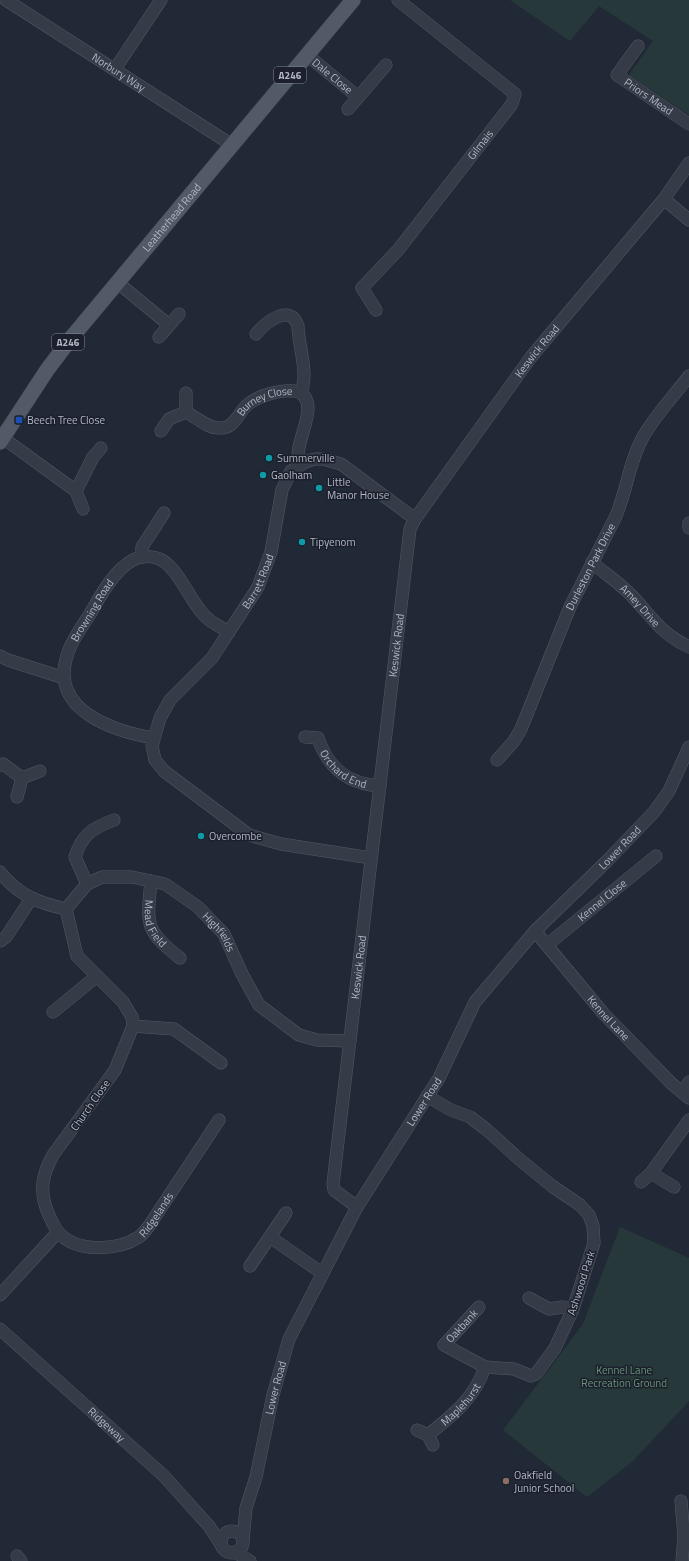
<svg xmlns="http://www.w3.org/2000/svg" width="689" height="1561" font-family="'Titillium Web',sans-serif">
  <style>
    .green { fill: #27383a }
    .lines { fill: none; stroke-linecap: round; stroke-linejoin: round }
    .minor-casing { stroke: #535965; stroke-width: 13 }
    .major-casing { stroke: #3f4451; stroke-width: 16 }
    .minor { stroke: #353b47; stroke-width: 12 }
    .major { stroke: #535a67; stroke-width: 15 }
    .transit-dot { fill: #1a4fb4; stroke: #1b202c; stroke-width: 1.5 }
    .culture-dot { fill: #0f9aa8; stroke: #1b202c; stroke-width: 1.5 }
    .education-dot { fill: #8d6e63; stroke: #1b202c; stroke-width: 1.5 }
    .labels { text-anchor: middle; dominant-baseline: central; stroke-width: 3; stroke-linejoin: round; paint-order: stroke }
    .shield { fill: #1b202c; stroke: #838996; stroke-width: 1 }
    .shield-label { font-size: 10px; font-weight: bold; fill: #b0b6c4 }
    .street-label { font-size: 11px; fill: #b0b6c4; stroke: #1b202c }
    .poi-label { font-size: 11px; fill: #b0b6c4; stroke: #1b202c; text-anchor: start }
    .park-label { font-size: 11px; fill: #699276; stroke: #1b202c }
  </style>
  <rect width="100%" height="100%" fill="#222936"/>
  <g class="green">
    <polygon points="510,0 689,0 689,115 629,75 653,41 599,6 570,41"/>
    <polygon points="620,1227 689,1258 689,1401 633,1461 587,1497 503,1430 583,1324"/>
  </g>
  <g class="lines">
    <defs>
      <g id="minor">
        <path id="s1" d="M6,0L232,145"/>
        <path id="s2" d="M638,46L617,75L689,124"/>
        <path id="s3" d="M307,55L358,97"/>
        <polyline points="115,69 161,0"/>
        <polyline points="348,109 386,65"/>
        <polyline points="664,199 689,220"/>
        <polyline points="117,282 169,325"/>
        <path id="s4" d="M376,310L362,288L398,250L512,104L515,94L398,0"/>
        <path d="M256,334C265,323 290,302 298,326C298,345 310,376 300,393"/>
        <polyline points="159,337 179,314"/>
        <polyline points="186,412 186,393"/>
        <path id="s5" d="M161,431L169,419L186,412C196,417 207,428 219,428C234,429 237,415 246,406C258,395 283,388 299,392C323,405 290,446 300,465"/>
        <polyline points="3,438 76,491 93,457 101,448"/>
        <polyline points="76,491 83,509"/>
        <polyline points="689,523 689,528"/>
        <polyline points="142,557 142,547 164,513"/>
        <path id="s6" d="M592,562C605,574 620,583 632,596C653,618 660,633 689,647"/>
        <polyline points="0,656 8,660 64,678"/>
        <path id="s7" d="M305,737L318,738C328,768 348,784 380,786"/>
        <path id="s8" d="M153,738C114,731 52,711 66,659C70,643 81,628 90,614C100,596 115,569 133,560C140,556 149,556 157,558C177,564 189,600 204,615C211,623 221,627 229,632"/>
        <path id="s9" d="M497,760L514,741L521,729L570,607L616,516C627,490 629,462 643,437C655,415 674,396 689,376"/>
        <polyline points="0,765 3,764 22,778"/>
        <polyline points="22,778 40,771"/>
        <polyline points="17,797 22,778"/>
        <path id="s10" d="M371,858L281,844L249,835L164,771L155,760L152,746L160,718L170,700L212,658L258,587L271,552L282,490L291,471L305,462L315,459H323L341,464L415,519"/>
        <path d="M0,872C18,895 38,903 66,909"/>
        <path id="s11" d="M151,881C147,924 144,930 180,958"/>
        <path d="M87,884L75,857C82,835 92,828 114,820"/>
        <path id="s12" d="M66,909L77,956L123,1002L132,1017L133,1026L115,1070L53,1155C42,1175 39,1191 48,1213C51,1219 54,1227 58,1232C76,1253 117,1251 139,1237C143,1234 146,1230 149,1226L219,1120"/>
        <path id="s13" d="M66,909L87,884L102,877H132L165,884L198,907L224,934L242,974L259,1005L299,1035L317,1040L350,1041"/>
        <path id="s14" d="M535,931L603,1013L671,1083L689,1098"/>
        <polyline points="0,941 6,937 31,899"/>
        <path id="s15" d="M547,945L656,856"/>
        <polyline points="53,1012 97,976"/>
        <polyline points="133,1026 174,1029 221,1063"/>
        <polyline points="683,1093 689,1082"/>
        <path id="s16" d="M427,1096L451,1110L470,1117L487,1130L519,1159L552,1186L580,1205L589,1215L593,1226L594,1243L573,1309L555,1348L536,1374L531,1376L514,1369L485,1367L444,1345L479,1307"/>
        <polyline points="641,1182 651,1173"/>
        <polyline points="674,1187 651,1173 689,1120"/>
        <path id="s17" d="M357,1207L334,1190L333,1184L410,529L415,519L531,357L664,199L689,163"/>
        <polyline points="270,1237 322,1273"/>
        <polyline points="250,1266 286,1213"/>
        <polyline points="0,1295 58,1232"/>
        <polyline points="529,1298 549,1309 563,1307 573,1309"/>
        <path id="s18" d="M0,1329L164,1476L209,1526L222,1546"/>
        <polyline points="417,1430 428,1435 433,1445"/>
        <path id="s19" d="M428,1435C454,1414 474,1399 485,1367"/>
        <polyline points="681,1501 684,1536 682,1561"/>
        <circle cx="232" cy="1542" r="11"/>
        <path id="s20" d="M243,1540L246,1508L256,1477L273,1395L289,1339L357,1207L439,1078L475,1002L535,931L607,861L654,812L669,791L689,747"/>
        <polyline points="235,1552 250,1561"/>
        <polyline points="17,1556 21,1561"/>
      </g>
      <g id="major">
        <path id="s21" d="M0,442L47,370L72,337L353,0"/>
      </g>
    </defs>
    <use href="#minor" class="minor-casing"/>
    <use href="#major" class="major-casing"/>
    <use href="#minor" class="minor"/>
    <use href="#major" class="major"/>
  </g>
  <rect class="transit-dot" x="15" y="416" width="8" height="8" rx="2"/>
  <g class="culture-dot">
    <circle cx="269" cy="458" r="4"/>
    <circle cx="263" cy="475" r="4"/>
    <circle cx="319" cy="488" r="4"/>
    <circle cx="302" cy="542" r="4"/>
    <circle cx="201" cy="836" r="4"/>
  </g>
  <circle class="education-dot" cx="506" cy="1481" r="4"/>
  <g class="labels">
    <g class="shield">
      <rect x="274" y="67" width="32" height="16" rx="3"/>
      <rect x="52" y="334" width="32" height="16" rx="3"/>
    </g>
    <g class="shield-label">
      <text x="290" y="75">A246</text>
      <text x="68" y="342">A246</text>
    </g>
    <g class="street-label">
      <text stroke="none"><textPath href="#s1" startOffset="134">Norbury Way</textPath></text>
      <text stroke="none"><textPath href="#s3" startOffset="33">Dale Close</textPath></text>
      <text stroke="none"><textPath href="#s2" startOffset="74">Priors Mead</textPath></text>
      <text stroke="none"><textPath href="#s4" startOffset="212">Gilmais</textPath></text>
      <text stroke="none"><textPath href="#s21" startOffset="283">Leatherhead Road</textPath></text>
      <text stroke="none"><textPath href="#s17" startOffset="913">Keswick Road</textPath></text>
      <text stroke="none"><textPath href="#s5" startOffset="126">Burney Close</textPath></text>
      <text stroke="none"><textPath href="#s9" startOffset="216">Durleston Park Drive</textPath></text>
      <text stroke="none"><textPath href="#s10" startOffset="458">Barrett Road</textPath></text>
      <text stroke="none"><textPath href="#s6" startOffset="65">Amey Drive</textPath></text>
      <text stroke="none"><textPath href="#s8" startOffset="189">Browning Road</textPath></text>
      <text stroke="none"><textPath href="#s17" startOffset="577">Keswick Road</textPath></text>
      <text stroke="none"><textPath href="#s7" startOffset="55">Orchard End</textPath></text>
      <text stroke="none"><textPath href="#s20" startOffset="804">Lower Road</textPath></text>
      <text stroke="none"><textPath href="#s15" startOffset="71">Kennel Close</textPath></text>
      <text stroke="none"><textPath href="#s11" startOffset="44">Mead Field</textPath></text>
      <text stroke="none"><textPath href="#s13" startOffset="186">Highfields</textPath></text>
      <text stroke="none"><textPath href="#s17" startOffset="253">Keswick Road</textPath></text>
      <text stroke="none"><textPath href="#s14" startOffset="114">Kennel Lane</textPath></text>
      <text stroke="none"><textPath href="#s20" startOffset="480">Lower Road</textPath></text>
      <text transform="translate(90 1105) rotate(-55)">Church Close</text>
      <text stroke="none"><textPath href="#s12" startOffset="490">Ridgelands</textPath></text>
      <text transform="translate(581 1283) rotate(-72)">Ashwood Park</text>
      <text stroke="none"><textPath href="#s16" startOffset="501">Oakbank</textPath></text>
      <text stroke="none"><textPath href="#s20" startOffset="156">Lower Road</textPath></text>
      <text stroke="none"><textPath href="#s19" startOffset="45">Maplehurst</textPath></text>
      <text stroke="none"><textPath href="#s18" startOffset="143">Ridgeway</textPath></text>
    </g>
    <g class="poi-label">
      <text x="27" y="420">Beech Tree Close</text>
      <text x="277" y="458">Summerville</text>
      <text x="271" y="475">Gaolham</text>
      <text x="327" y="482">Little<tspan x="327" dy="13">Manor House</tspan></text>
      <text x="310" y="542">Tipyenom</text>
      <text x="209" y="836">Overcombe</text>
      <text x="514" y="1475">Oakfield<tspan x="514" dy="13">Junior School</tspan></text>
    </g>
    <g class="park-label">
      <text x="624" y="1370">Kennel Lane<tspan x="624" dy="13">Recreation Ground</tspan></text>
    </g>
  </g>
</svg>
